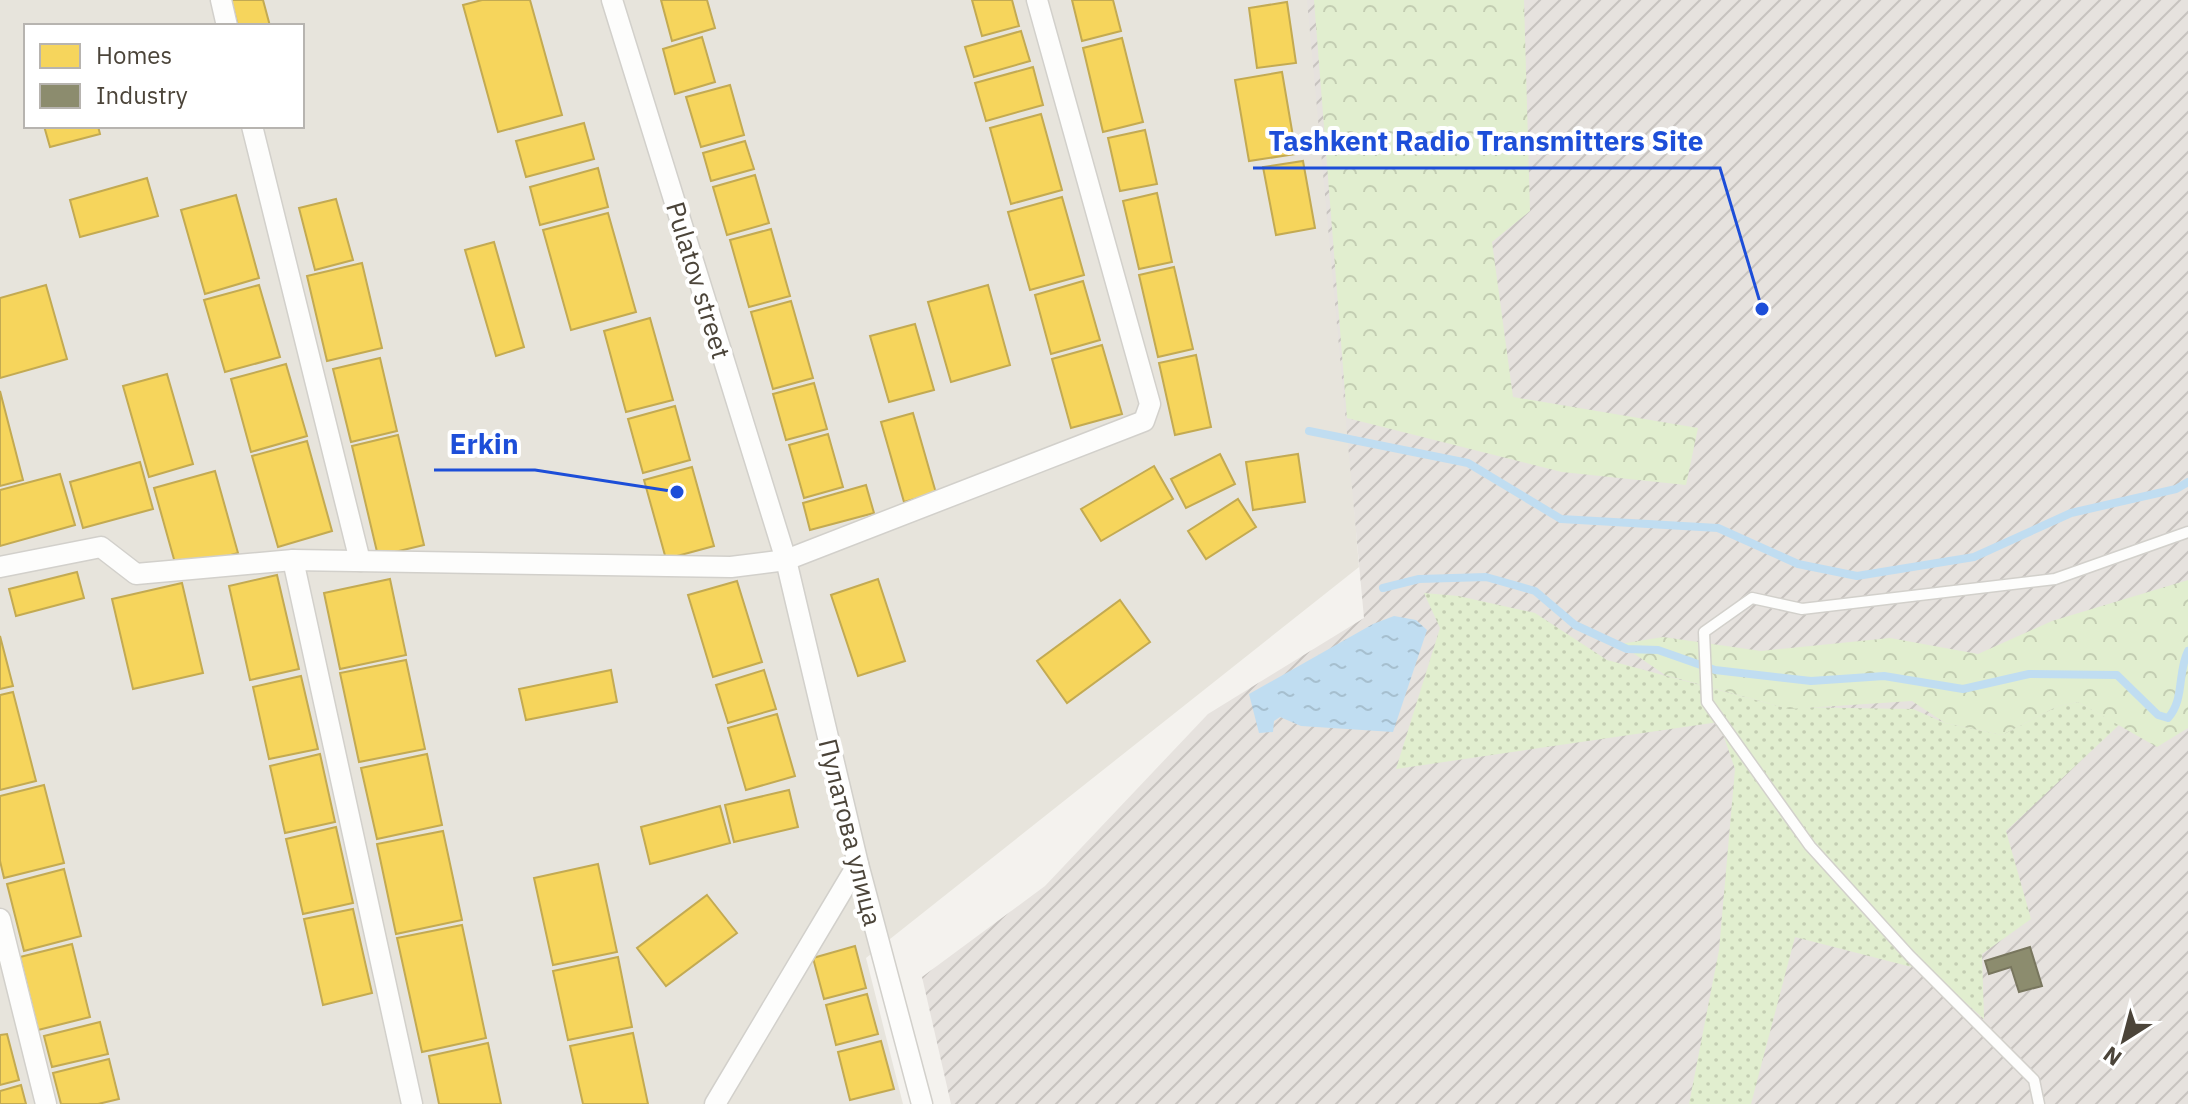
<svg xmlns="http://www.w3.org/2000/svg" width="2188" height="1104" font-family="'IBM Plex Sans',sans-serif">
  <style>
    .residential { fill: #e7e4dc; fill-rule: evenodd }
    .industrial { fill: url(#industrial-furrows) }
    .grass { fill: url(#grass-dots) }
    .forest { fill: url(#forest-crowns) }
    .water { fill: url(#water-ripples) }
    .homes { fill: #f6d55c; stroke: #c3aa52; stroke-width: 2 }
    .industry { fill: #8c8c6e; stroke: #78765e; stroke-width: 2 }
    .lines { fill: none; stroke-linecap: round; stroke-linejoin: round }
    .stream { stroke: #c0ddf1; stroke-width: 8 }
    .service-casing { stroke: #d2d0cb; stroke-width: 13 }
    .minor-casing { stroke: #d2d0cb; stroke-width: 23 }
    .service { stroke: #fdfdfc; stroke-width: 10 }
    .minor { stroke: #fdfdfc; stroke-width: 20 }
    .labels { text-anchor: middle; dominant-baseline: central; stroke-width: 8; stroke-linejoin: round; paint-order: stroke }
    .street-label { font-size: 26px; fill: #4b4439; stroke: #fff }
    .leader { fill: none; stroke: #1d4ed8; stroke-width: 3 }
    .callout-dot { fill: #1d4ed8; stroke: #fff; stroke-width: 3 }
    .callout-label { font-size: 28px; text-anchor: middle; font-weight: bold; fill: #1d4ed8; stroke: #fff; stroke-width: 8; stroke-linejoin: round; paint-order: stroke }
  </style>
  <defs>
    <pattern id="industrial-furrows" width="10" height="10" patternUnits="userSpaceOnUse" patternTransform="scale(2)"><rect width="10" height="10" fill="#e6e2de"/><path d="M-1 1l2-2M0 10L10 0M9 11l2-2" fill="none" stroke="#c7c3bf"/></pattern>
    <pattern id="grass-dots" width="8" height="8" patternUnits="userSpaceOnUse" patternTransform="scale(2)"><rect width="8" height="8" fill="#e1eecf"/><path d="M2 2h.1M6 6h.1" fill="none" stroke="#c3cdb2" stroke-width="1.8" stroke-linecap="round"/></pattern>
    <pattern id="forest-crowns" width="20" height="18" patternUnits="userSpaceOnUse" patternTransform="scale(2)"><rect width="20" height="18" fill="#e1eecf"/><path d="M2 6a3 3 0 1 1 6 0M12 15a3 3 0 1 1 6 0" fill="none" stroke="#c3cdb2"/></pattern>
    <pattern id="water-ripples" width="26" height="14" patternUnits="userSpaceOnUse" patternTransform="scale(2)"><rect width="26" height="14" fill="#c0ddf1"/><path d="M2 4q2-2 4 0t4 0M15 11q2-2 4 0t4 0" fill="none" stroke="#a6bfcf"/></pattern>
  </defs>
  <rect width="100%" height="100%" fill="#f4f2ee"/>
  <path class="residential" d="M0,0H1314L1359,567L866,958L903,1104H0ZM26,26H302V126H26Z"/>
  <polygon class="industrial" points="1307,0 2188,0 2188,1104 951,1104 922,977 1045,886 1208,714 1364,618"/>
  <polygon class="grass" points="1424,593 1458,596 1535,613 1607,660 1782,707 1913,709 1945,723 2002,735 2058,706 2078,702 2119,725 2006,831 2031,919 1982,954 1984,1019 1931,972 1795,937 1751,1104 1689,1104 1719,950 1735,769 1719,722 1396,769 1440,628"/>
  <g class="forest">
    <polygon points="1314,0 1524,0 1530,211 1492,242 1513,397 1698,428 1686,485 1562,472 1347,418"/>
    <polygon points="2188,580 2188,728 2157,747 2078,702 2058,706 2002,735 1945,723 1912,701 1789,709 1665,675 1620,644 1663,637 1761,651 1890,638 1978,654 2052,621"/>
  </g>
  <polygon class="water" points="1394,616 1416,620 1427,630 1393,732 1301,726 1280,717 1274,721 1273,732 1259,733 1249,694 1373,624"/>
  <g class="homes">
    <polygon points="231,0 263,0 270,26 238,26"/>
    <polygon points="482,0 530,0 562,115 498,132 463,5"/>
    <polygon points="661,0 707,0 715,28 672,41"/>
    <polygon points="972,0 1012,0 1019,26 982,36"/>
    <polygon points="1072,0 1113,0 1121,31 1082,41"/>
    <polygon points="1287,2 1296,63 1257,68 1249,8"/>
    <polygon points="1021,31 1030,61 974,77 965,47"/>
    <polygon points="702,37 715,82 675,94 663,49"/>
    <polygon points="1122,38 1143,122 1103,132 1083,48"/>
    <polygon points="1033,67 1043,105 986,121 975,83"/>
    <polygon points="1282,72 1296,154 1249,161 1235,80"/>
    <polygon points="730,85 744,135 701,147 686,97"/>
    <polygon points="1041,114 1062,190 1011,204 990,128"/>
    <polygon points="584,123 594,159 526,177 516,141"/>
    <polygon points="44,126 98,126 100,134 50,147"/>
    <polygon points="1145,130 1157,184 1120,191 1108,138"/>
    <polygon points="745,141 754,169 711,181 703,153"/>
    <polygon points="1303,161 1315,228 1276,235 1263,167"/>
    <polygon points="598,168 608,207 540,225 530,187"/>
    <polygon points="755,175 769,223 727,235 713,187"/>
    <polygon points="147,178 158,216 80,237 70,200"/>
    <polygon points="1157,193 1172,262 1139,269 1123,201"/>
    <polygon points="236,195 259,278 205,294 181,210"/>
    <polygon points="1062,197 1084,275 1030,290 1008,212"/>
    <polygon points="336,199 353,260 315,270 299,208"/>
    <polygon points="608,213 636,312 571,330 543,230"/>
    <polygon points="771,229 790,296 749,307 730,240"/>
    <polygon points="494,242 524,347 496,356 465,250"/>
    <polygon points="362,263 382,348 327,361 307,276"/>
    <polygon points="1174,267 1193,349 1158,357 1139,275"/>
    <polygon points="1083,281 1100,340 1051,354 1035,295"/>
    <polygon points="46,285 67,359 0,378 0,298"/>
    <polygon points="259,285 280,357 225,372 204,300"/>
    <polygon points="988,285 1010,365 951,382 928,302"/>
    <polygon points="791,301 813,378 773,389 751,312"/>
    <polygon points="650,318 673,400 626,412 604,331"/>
    <polygon points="915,324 934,390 889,402 870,336"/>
    <polygon points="1102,345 1122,414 1071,428 1052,359"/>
    <polygon points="1196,355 1211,427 1175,435 1159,363"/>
    <polygon points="380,358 397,431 351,442 333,369"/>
    <polygon points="286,364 307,436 251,452 231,379"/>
    <polygon points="167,374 193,464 149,477 123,386"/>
    <polygon points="814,383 827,429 786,440 773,394"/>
    <polygon points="0,391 23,480 0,486"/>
    <polygon points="675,406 690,460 643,473 628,419"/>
    <polygon points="913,413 936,493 904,502 881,422"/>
    <polygon points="828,434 843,487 804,498 789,445"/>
    <polygon points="398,435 424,545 378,556 352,446"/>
    <polygon points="307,441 332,531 278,547 252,456"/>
    <polygon points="1220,454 1235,484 1186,508 1171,479"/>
    <polygon points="1298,454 1305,502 1253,510 1246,462"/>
    <polygon points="140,462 153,509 83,528 70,482"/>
    <polygon points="1154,466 1173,499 1101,541 1081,509"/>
    <polygon points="692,467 714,546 666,559 644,480"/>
    <polygon points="215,471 238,553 177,570 154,488"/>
    <polygon points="60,474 75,525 0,546 0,490"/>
    <polygon points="866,485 874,513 810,530 803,503"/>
    <polygon points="1238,499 1256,527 1206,559 1188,531"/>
    <polygon points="77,572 84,598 16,616 9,589"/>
    <polygon points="277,575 299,669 250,680 229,586"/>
    <polygon points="390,579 406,655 340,669 324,593"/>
    <polygon points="878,579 905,661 858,676 831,595"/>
    <polygon points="737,581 762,662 713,677 688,595"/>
    <polygon points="182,583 203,673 133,689 112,599"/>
    <polygon points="1120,600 1150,642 1067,703 1037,661"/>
    <polygon points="0,636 13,686 0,689"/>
    <polygon points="406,660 425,749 359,762 340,673"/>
    <polygon points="611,670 617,702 526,720 519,689"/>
    <polygon points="764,670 776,709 728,723 716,685"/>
    <polygon points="301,676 318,749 269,759 253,687"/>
    <polygon points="13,692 36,781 0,790 0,695"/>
    <polygon points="777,714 795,776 746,790 728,728"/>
    <polygon points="320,754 335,822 285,833 270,766"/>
    <polygon points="427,754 442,825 377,839 361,768"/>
    <polygon points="44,785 64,863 4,878 0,861 0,796"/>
    <polygon points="789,790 798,827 734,842 725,805"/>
    <polygon points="720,806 730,843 650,864 641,827"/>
    <polygon points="336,827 353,903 303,914 286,839"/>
    <polygon points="443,831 462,920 396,934 377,844"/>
    <polygon points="598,864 617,952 553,965 534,878"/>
    <polygon points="64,869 81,936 24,951 7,884"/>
    <polygon points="707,895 737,933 666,986 637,948"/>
    <polygon points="353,909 372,993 323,1005 304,919"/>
    <polygon points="462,925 486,1038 422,1052 397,938"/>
    <polygon points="72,944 90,1017 38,1030 20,957"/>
    <polygon points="855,946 866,988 824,999 813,958"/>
    <polygon points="618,957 632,1027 568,1040 553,971"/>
    <polygon points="867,994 878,1034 836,1045 826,1005"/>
    <polygon points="100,1022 108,1054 52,1067 44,1036"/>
    <polygon points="633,1033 648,1104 583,1104 570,1046"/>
    <polygon points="7,1034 19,1080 0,1085 0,1035"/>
    <polygon points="881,1041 894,1089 850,1100 838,1052"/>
    <polygon points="488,1043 501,1104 439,1104 429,1056"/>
    <polygon points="109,1059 119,1099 98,1104 61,1104 53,1073"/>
    <polygon points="21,1085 26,1104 0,1104 0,1091"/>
  </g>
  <polygon class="industry" points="2030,947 2042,986 2019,992 2011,967 1989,974 1985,961"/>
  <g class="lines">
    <g class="stream">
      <polyline points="1309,431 1468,463 1561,519 1718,528 1798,564 1857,576 1974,557 2071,513 2176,489 2188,482"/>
      <path d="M1383,588L1419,579L1486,577L1535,591L1575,625L1627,649L1658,650L1715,670L1811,681L1884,676L1963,689L2029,674L2117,675L2158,715L2168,718C2185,699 2177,673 2188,651"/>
    </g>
    <defs>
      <polyline id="service" points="2039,1104 2034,1080 1910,956 1810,846 1707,702 1704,632 1752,598 1802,609 2055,579 2188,532"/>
      <g id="minor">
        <polyline points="221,0 227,26"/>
        <polyline points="612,0 786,560 858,864 922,1104"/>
        <polyline points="252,126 360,561"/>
        <polyline points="293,560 412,1104"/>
        <polyline points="0,567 101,547 136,574 293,560 731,567 786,560 1144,421 1150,404 1037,0"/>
        <polyline points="0,919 46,1104"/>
        <polyline points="715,1104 858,864"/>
      </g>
    </defs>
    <use href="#service" class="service-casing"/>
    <use href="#minor" class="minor-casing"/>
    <use href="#service" class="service"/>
    <use href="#minor" class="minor"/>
  </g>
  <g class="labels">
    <g class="street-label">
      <text transform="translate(699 280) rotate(73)">Pulatov street</text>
      <text transform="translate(851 832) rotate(76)">Пулатова улица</text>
    </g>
  </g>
  <path class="leader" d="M1762 309L1720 168H1253M677 492L535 470H434"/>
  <g class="callout-dot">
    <circle cx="1762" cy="309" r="8"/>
    <circle cx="677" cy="492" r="8"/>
  </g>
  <g class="callout-label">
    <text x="1486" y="151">Tashkent Radio Transmitters Site</text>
    <text x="484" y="454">Erkin</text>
  </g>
  <rect x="24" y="24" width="280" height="104" fill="#ffffff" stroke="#b7b4b0" stroke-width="2"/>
  <rect x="40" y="44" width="40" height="24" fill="#f6d55c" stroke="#b7b4b0" stroke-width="2"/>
  <text x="96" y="64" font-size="24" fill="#4b4439">Homes</text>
  <rect x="40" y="84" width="40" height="24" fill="#8c8c6e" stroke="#b7b4b0" stroke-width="2"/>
  <text x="96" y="104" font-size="24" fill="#4b4439">Industry</text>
  <g transform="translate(2124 1040) rotate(216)" stroke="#ffffff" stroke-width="6" paint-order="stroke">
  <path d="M0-6L14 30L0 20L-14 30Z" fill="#4b4439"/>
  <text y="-12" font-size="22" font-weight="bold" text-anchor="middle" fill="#4b4439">N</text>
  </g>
</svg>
